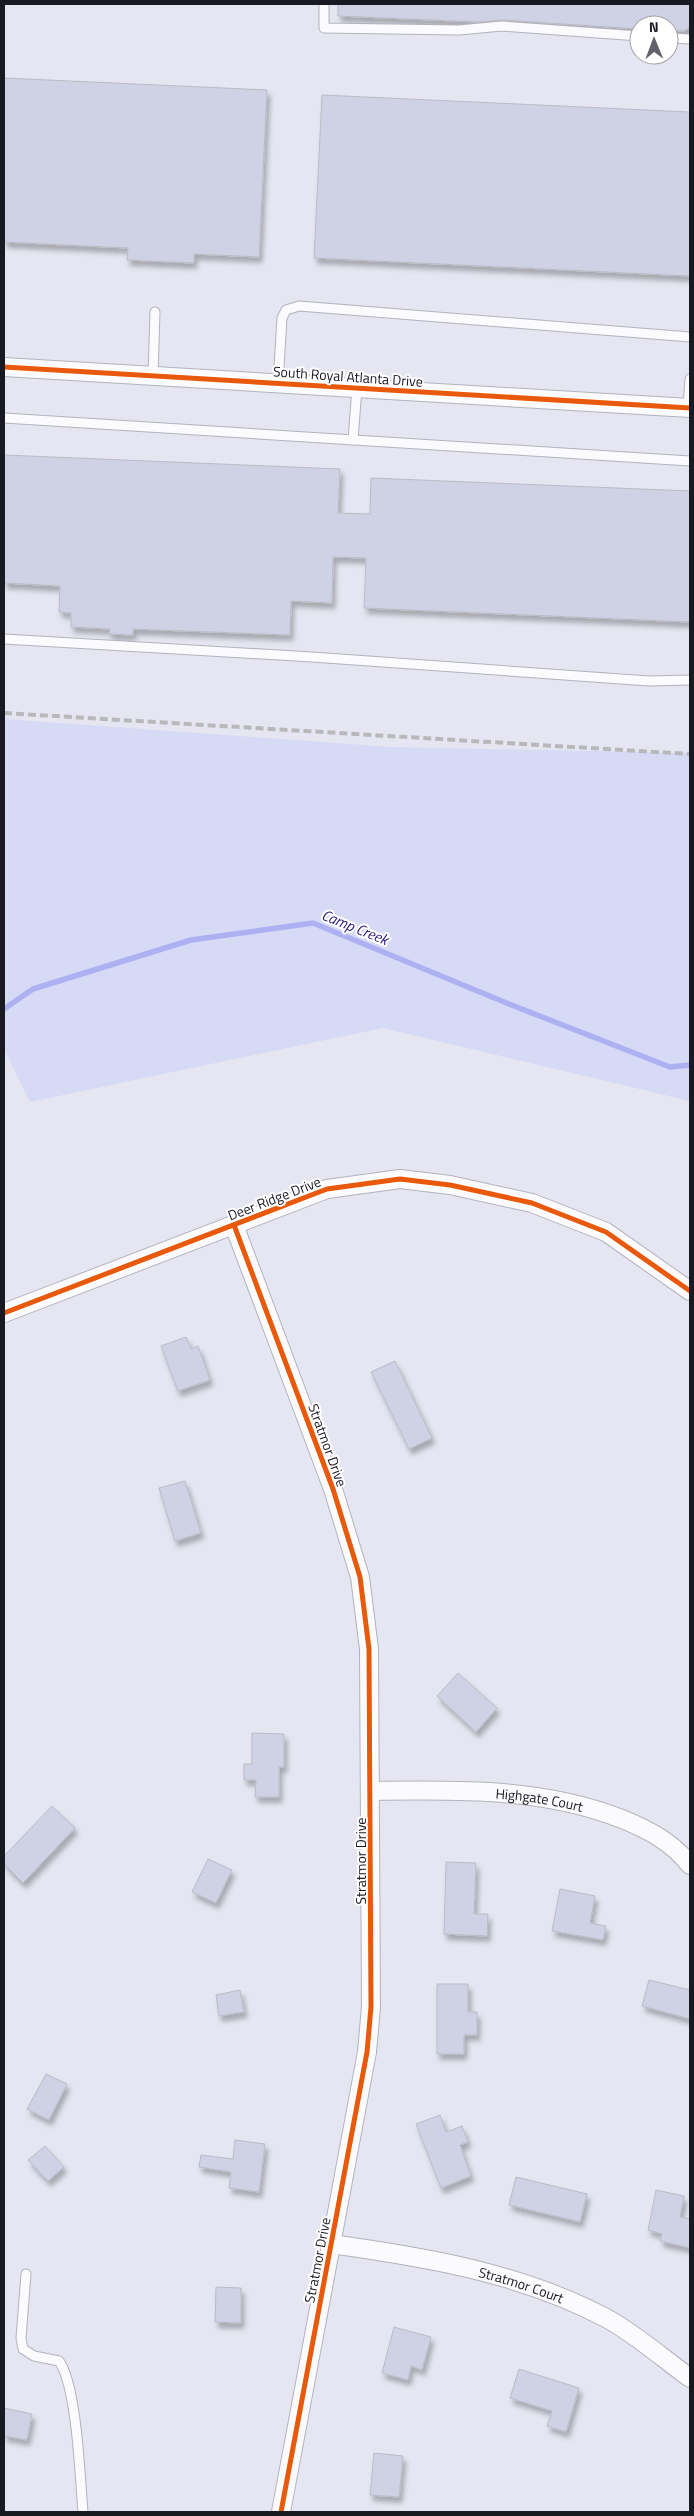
<svg xmlns="http://www.w3.org/2000/svg" width="694" height="2516" font-family="'Titillium Web',sans-serif">
  <style>
    .green { fill: #d7daf5 }
    .lines { fill: none; stroke-linecap: round; stroke-linejoin: round }
    .stream { stroke: #adb1f2; stroke-width: 5.5 }
    .building { fill: #cfd1e4; stroke: #babbc4; filter: url(#shadow) }
    .lane-casing { stroke: #b2b3bc; stroke-width: 11 }
    .street-casing { stroke: #b2b3bc; stroke-width: 20 }
    .lane { stroke: #fbfbfd; stroke-width: 9 }
    .street { stroke: #fbfbfd; stroke-width: 18 }
    .rail { stroke: #b8b8bb; stroke-width: 4; stroke-dasharray: 8 4; stroke-linecap: butt }
    .cycleway-casing { stroke: #fff; stroke-width: 8 }
    .cycleway { stroke: #e8590c; stroke-width: 5 }
    .labels { text-anchor: middle; dominant-baseline: central; stroke-width: 4; stroke-linejoin: round; paint-order: stroke }
    .street-label { font-size: 14px; fill: #181921; stroke: #fff }
    .water-label { font-size: 15px; font-style: italic; fill: #28167a; stroke: #fff }
  </style>
  <defs>
    <filter id="shadow"><feDropShadow dx="3" dy="5.5" stdDeviation="2.5" flood-color="#0004"/></filter>
  </defs>
  <rect width="100%" height="100%" fill="#e5e6f1"/>
  <polygon class="green" points="4,719 392,747 690,753 690,1101 383,1028 30,1102 4,1049"/>
  <g class="lines">
    <polyline class="stream" points="4,1009 33,989 191,940 313,923 509,1004 670,1067 690,1065"/>
  </g>
  <g class="building">
    <polygon points="338,4 690,4 690,27 684,31 669,30 669,25 639,25 639,29 502,20 479,22 338,16"/>
    <polygon points="4,78 267,90 259,257 194,254 194,263 127,260 128,248 4,242"/>
    <polygon points="322,95 690,112 690,276 314,258"/>
    <polygon points="4,455 340,469 338,513 370,514 371,478 690,491 690,622 364,608 366,558 333,557 332,603 291,601 290,635 133,629 133,635 109,634 110,629 71,627 71,613 59,612 60,586 4,583"/>
    <polygon points="186,1337 191,1349 198,1346 210,1380 178,1391 161,1346"/>
    <polygon points="395,1361 432,1438 409,1449 371,1372"/>
    <polygon points="185,1481 201,1533 175,1541 159,1488"/>
    <polygon points="458,1673 497,1708 476,1732 437,1696"/>
    <polygon points="252,1733 284,1734 284,1767 279,1767 279,1797 255,1797 256,1780 244,1780 244,1764 252,1764"/>
    <polygon points="52,1806 75,1828 23,1883 4,1864 4,1856"/>
    <polygon points="208,1859 232,1870 216,1903 192,1892"/>
    <polygon points="446,1862 476,1863 474,1914 488,1914 487,1936 444,1934"/>
    <polygon points="560,1889 595,1896 590,1923 606,1926 603,1940 552,1931"/>
    <polygon points="649,1980 690,1990 690,2019 642,2006"/>
    <polygon points="437,1984 468,1984 468,2012 477,2012 477,2035 464,2035 464,2054 437,2054"/>
    <polygon points="240,1990 244,2012 219,2016 216,1995"/>
    <polygon points="46,2074 67,2084 49,2120 27,2109"/>
    <polygon points="440,2115 446,2132 462,2126 468,2142 460,2145 471,2176 441,2188 416,2124"/>
    <polygon points="235,2140 265,2144 259,2192 229,2188 231,2172 199,2167 201,2155 233,2159"/>
    <polygon points="45,2146 64,2167 48,2181 28,2160"/>
    <polygon points="516,2177 587,2194 580,2222 509,2205"/>
    <polygon points="656,2190 684,2196 680,2217 690,2219 690,2248 660,2241 662,2234 648,2230"/>
    <polygon points="216,2287 241,2288 241,2323 215,2322"/>
    <polygon points="394,2327 431,2337 422,2370 411,2366 408,2380 382,2373"/>
    <polygon points="519,2369 579,2388 566,2432 547,2426 552,2411 510,2398"/>
    <polygon points="4,2408 32,2414 27,2440 4,2436"/>
    <polygon points="374,2453 403,2456 399,2497 370,2495"/>
  </g>
  <g class="lines">
    <defs>
      <g id="lane">
        <polyline points="324,4 324,28 459,30 502,26 639,36"/>
        <polyline points="669,38 690,39"/>
        <polyline points="153,376 155,312"/>
        <polyline points="278,383 282,318 286,310 299,306 690,337"/>
        <polyline points="688,408 690,379"/>
        <polyline points="4,418 690,461"/>
        <polyline points="353,440 357,388"/>
        <polyline points="4,639 312,657 649,681 690,680"/>
        <path d="M26,2274L21,2338L23,2349L34,2356L59,2361C77,2386 80,2478 83,2512"/>
      </g>
      <g id="street">
        <polyline points="4,367 690,408"/>
        <polyline points="234,1225 333,1489 360,1577 369,1649 371,2007 367,2052 281,2512"/>
        <polyline points="4,1313 327,1189 400,1179 450,1185 532,1203 606,1232 690,1291"/>
        <path id="s1" d="M371,1791C456,1790 541,1787 622,1819C649,1830 672,1842 690,1865"/>
        <path id="s2" d="M331,2244C425,2257 521,2273 606,2318C634,2333 664,2359 690,2378"/>
      </g>
    </defs>
    <use href="#lane" class="lane-casing"/>
    <use href="#street" class="street-casing"/>
    <use href="#lane" class="lane"/>
    <use href="#street" class="street"/>
    <polyline class="rail" points="4,713 690,754"/>
    <defs>
      <g id="cycleway">
        <polyline points="4,367 690,408"/>
        <polyline points="234,1225 333,1489 360,1577 369,1649 371,2007 367,2052 281,2512"/>
        <polyline points="4,1313 327,1189 400,1179 450,1185 532,1203 606,1232 690,1291"/>
      </g>
    </defs>
    <use href="#cycleway" class="cycleway-casing"/>
    <use href="#cycleway" class="cycleway"/>
  </g>
  <g class="labels">
    <g class="street-label">
      <text transform="translate(348 376) rotate(4)">South Royal Atlanta Drive</text>
      <text transform="translate(274 1198) rotate(-21)">Deer Ridge Drive</text>
      <text transform="translate(328 1445) rotate(70)">Stratmor Drive</text>
      <text stroke="none"><textPath href="#s1" startOffset="169">Highgate Court</textPath></text>
      <text transform="translate(360 1861) rotate(-90)">Stratmor Drive</text>
      <text transform="translate(317 2260) rotate(-79)">Stratmor Drive</text>
      <text stroke="none"><textPath href="#s2" startOffset="195">Stratmor Court</textPath></text>
    </g>
    <g class="water-label">
      <text transform="translate(355 927) rotate(22)">Camp Creek</text>
    </g>
  </g>
  <rect width="694" height="2516" fill="none" stroke="#181921" stroke-width="10"/>
  <g transform="translate(654 40) rotate(359)"><circle r="24" fill="#ffffff" stroke="#a3a3a6"/>
  <path d="M0-4L9 19L0 12L-9 19Z" fill="#60616a"/>
  <text y="-8" font-size="14" font-weight="bold" text-anchor="middle" fill="#181921">N</text>
  </g>
</svg>
